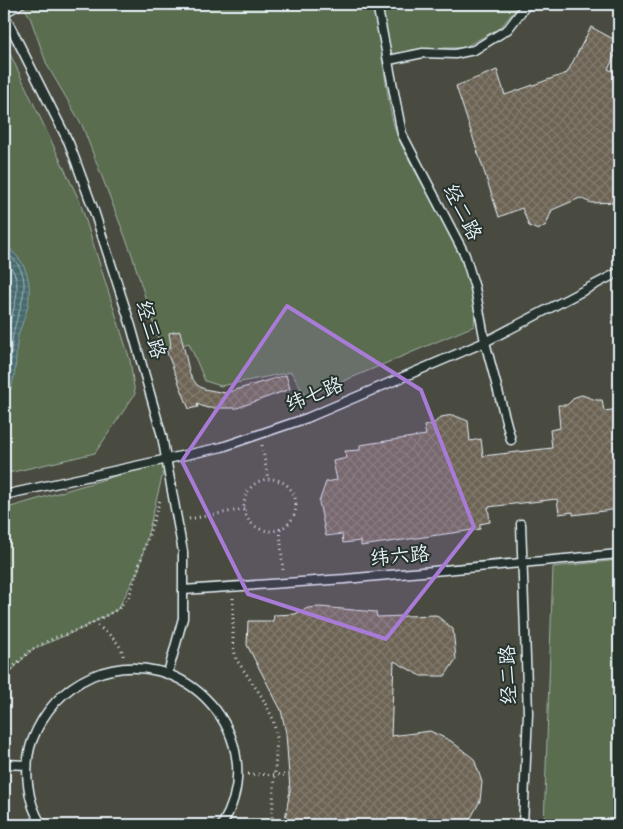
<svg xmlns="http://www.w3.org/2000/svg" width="623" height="829" font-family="'Indie Flower','LXGW WenKai TC',sans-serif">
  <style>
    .built { fill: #4a4c41 }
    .grass { fill: #5a6d50; stroke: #a1afa4 }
    .water { fill: url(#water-rules); stroke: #87a0a4 }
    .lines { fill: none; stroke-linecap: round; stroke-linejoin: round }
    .shore { stroke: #a7bbc0; stroke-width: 1 }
    .building { fill: url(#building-cross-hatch); stroke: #e8f1f8 }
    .service-casing { stroke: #e8f1f8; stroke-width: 11 }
    .path { stroke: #e8f1f8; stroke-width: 3; stroke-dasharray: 1 4; stroke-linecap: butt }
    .service { stroke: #26332d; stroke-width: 8 }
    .marked { fill: #a77bd6; fill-opacity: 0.2; stroke: #a77bd6; stroke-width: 4; stroke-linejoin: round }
    .labels { text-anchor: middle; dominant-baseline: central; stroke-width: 4; stroke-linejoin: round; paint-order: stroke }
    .street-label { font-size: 20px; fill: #e8f1f8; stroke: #26332d }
  </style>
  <defs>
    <pattern id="water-rules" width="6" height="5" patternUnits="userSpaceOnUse" patternTransform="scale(1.25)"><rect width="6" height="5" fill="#466a6c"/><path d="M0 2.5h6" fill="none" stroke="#618082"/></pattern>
    <pattern id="building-cross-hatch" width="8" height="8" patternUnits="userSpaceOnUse" patternTransform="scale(1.25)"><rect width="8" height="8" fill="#6d6455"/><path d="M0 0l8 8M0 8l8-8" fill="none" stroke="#827b6e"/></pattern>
  </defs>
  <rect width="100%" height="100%" fill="#3b4239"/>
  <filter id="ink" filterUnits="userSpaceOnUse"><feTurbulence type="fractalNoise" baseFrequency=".02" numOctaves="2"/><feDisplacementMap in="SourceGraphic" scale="10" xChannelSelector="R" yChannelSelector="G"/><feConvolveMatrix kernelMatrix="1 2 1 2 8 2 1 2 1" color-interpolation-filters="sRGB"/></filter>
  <g filter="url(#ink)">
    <rect class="built" x="4" y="4" width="615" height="821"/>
    <g class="grass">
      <path d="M22,4H520L500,28L463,48H440L382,58C386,79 390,120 398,137C420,188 481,270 474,326L306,397L291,372L221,386L205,381L189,343L162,351L131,252L82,125L47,65L30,17Z"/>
      <polygon points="4,41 80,202 130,360 135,394 95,453 4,474"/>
      <polygon points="166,461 139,569 118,609 83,628 31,650 4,679 4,509"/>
      <polygon points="619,560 619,825 544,825 553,567"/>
    </g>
    <path class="water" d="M4,245C28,260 34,286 26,313C23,323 18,332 17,343C15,366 17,381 4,402Z"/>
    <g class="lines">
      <g class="shore">
        <path d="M4,251C42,277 15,309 12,342C10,362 12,372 4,391"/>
        <path d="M4,259C30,283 10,311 6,340C4,352 7,363 4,375"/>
        <path d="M4,269C15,283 9,303 4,318"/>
      </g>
    </g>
    <g class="building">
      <polygon points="591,27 619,42 619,48 608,69 619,74 619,202 591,203 580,198 552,210 546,225 538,230 529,226 522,208 499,217 456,86 497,70 505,95 567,73"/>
      <polygon points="180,331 190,375 197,385 204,389 225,393 286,375 290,389 237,408 207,408 197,404 198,407 189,409 166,350 171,347 169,333"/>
      <polygon points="582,395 596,400 602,400 604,411 619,409 619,509 573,515 573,512 559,514 557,499 488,507 490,522 480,524 480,529 361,546 361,541 343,543 342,534 326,536 319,502 326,482 337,480 333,461 347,458 345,451 360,450 360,445 426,435 424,426 433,424 441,417 453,415 468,421 470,441 481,439 483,456 552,448 550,430 560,428 558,405 567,405 575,397"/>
      <polygon points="320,607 376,612 377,617 436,615 453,629 456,659 445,676 421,676 394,661 391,736 430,731 451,741 474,759 482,782 480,801 467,825 284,825 290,790 286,733 281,710 247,645 248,621 273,621 274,615 295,614 308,608"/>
    </g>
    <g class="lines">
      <defs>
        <g id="service">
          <polyline points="377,4 402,134 465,255 475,288 485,342 511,440"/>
          <polyline points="4,13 20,4"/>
          <polyline points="4,14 69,143 94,211 131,326 162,436 183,552 183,618 168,673"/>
          <polyline points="389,60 423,53 455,54 474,50 508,29 527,4"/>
          <polyline points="4,495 222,447 307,418 485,342 619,272"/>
          <polyline points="521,524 528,713 523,825"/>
          <polyline points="183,590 345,579 619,554"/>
          <polyline points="4,764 27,765"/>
          <path d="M42,825C27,803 23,767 32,741C43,712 63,689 92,676C184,638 274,739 222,825"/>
        </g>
      </defs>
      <use href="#service" class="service-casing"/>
      <g class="path">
        <polyline points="262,445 268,479"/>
        <circle cx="270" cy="505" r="26"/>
        <polyline points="189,519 245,509"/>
        <polyline points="280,529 283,571"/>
        <polyline points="233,598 233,644 236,659 262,697 273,719 277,738 272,819 270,825"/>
        <path d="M93,623C104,630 122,642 123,656"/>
        <polyline points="4,676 31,650 54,638 83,628 118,609 129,597 160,500"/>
        <polyline points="248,774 285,775"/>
      </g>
      <use href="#service" class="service"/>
    </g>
  </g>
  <path class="marked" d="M287,306L421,390L474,527L386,639L248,594L182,461Z"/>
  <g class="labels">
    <g class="street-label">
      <text transform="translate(461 213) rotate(63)">经二路</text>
      <text transform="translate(149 330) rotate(74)">经三路</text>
      <text transform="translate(315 396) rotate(-22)">纬七路</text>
      <text transform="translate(400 558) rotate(-5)">纬六路</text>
      <text transform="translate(510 675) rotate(-92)">经二路</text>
    </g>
  </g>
  <rect width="623" height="829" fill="none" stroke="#26332d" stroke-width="20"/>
  <rect x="10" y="10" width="603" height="809" fill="none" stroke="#e8f1f8" stroke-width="2" filter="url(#ink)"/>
</svg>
